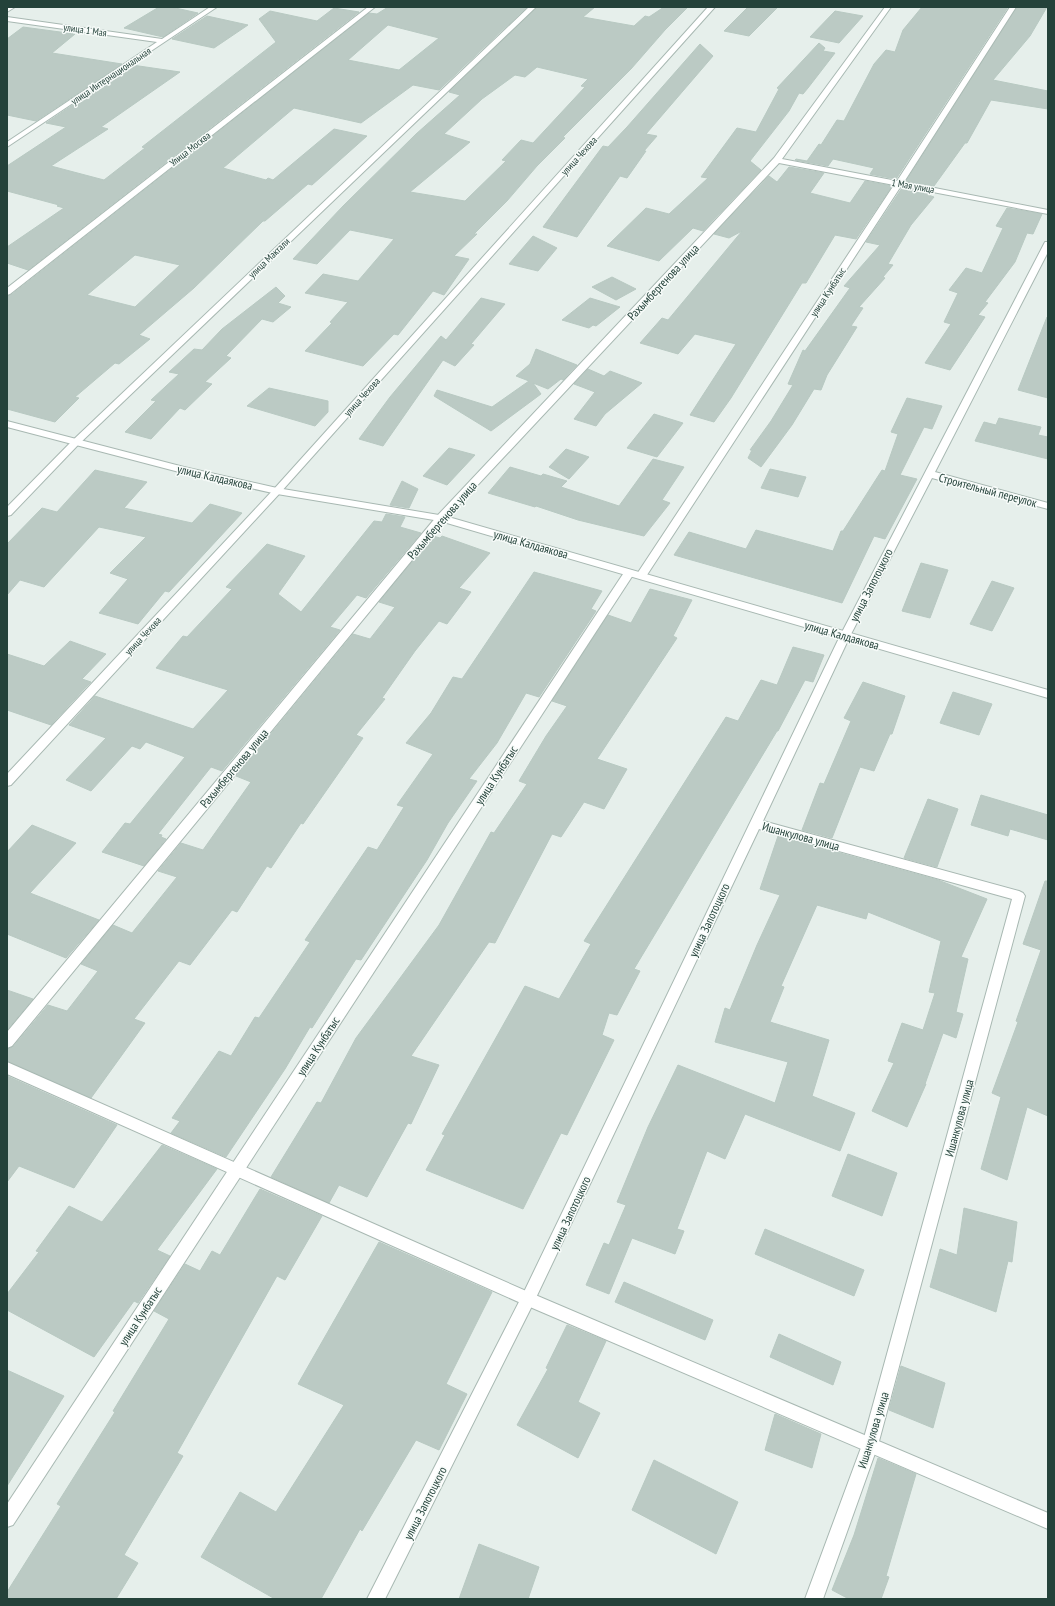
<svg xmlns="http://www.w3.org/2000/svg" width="1055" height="1606" font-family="'PT Sans Narrow',sans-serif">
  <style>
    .building { fill: #bbcac4; stroke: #b8c9c2; fill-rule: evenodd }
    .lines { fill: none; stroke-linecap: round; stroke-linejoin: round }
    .service-casing { stroke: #a8b8b2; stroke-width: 2 }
    .minor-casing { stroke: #a8b8b2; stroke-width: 2 }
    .tertiary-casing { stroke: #a8b8b2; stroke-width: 2 }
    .service { fill: #fff; fill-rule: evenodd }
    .minor { fill: #fff; fill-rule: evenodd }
    .tertiary { fill: #fff; fill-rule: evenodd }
    .labels { text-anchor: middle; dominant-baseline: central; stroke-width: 3; stroke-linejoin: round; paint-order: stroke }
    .far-street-label { font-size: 10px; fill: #24423a; stroke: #f7fbf9 }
    .street-label { font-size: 12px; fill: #24423a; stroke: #f7fbf9 }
  </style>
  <rect width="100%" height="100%" fill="#e6efeb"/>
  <g class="building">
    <polygon points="159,7 171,7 198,13 163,37 124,28"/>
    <path d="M388,7H527L439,90L413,85L361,123L294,108L223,168L266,180L268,178L273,180L334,129L367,136L312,185L308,184L265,221H263L194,288L139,335L150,339L119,364L115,363L75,397L79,398L55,422L7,409V296L11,295L369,13L377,14ZM388,25L439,38L399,70L348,60ZM135,255L180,265L135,307L87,295Z"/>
    <path d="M537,7H595L583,17L634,26L645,16L649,17L664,7H688L665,30L631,69L563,137L565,138L537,166L507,201L474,234H477L454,256L469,259L444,295L433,291L398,335L394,334L363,366L305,351L332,323L330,322L348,302L305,293L323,274L358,281L394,239L350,230L317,264L293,259L343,206L416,134L460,95L449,92ZM537,67L588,79L581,86L585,87L533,143L521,140L502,160L506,161L465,201L410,192L470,142L444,134L482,99L515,75L525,77Z"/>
    <polygon points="748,7 778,7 749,36 724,31"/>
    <polygon points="922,7 1008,7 896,179 870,174 874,168 833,159 828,166 795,160 796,159 807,161 819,144 821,145 837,120 844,121 874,64 886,50 895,52 903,30"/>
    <polygon points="1017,7 1047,7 1030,36 993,80 1048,91 1048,109 991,100 967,143 965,143 934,186 906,181"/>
    <polygon points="334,8 359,12 28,270 7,263 7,247 64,208 57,206 59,205 7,191 7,166 66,127 46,123 132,65 180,72 101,127 108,129 51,166 104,180 145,148 142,147 276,42 259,19 270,11 317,21"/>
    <polygon points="835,11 863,16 839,43 810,37"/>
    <polygon points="207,16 248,25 214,48 172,39"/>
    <polygon points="23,27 75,34 52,53 122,64 36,121 7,115 7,39"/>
    <polygon points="819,43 825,48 823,51 835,53 808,88 803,94 799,93 789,111 750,161 761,170 703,231 693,228 659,261 607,246 646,208 669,214 708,178 701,177 737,128 756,132 779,89 777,88"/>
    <polygon points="700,44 713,56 646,134 657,136 644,151 646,151 627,178 620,176 577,237 543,227 603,146 608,147 627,127"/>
    <polygon points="789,167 824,173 810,193 850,203 865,181 892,186 856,239 835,235 806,283 802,283 731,398 714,422 690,415 736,344 695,334 678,354 640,343 662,318 668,320 742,231 729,238 714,234 769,176 777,182"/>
    <polygon points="902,188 929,193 928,195 934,197 911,225 888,264 893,265 883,277 885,278 859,307 863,308 851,326 857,327 827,375 821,390 814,389 792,425 761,467 748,458 752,450 750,450 771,421 793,385 788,384 803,350 805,351 850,288 844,286 880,245 866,242"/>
    <polygon points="1007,208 1042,214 1033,234 1027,233 1015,262 985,302 988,303 978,315 985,317 950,370 925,363 951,324 944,322 958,293 949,290 966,268 982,273 1003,228 996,226"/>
    <polygon points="533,236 557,248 538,271 509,264"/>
    <polygon points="612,277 636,289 616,300 592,287"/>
    <polygon points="276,287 285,296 278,303 291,307 273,322 262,319 226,356 231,358 205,382 212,384 185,410 180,408 151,439 125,432 156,401 151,400 179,374 169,372 194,349 202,350 222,329"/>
    <polygon points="481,298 505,304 471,344 474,345 455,366 443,360 383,446 359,439 390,397 441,336 446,340"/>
    <polygon points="590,298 620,307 596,326 593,325 589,328 562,320"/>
    <polygon points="1047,317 1048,317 1048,398 1018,390"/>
    <polygon points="536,349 577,365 563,380 561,379 548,389 533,383 541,394 491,431 434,396 437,390 492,407 529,381 516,376 530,364"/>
    <polygon points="588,369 604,376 610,371 642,383 605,414 596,426 574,419 595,392 574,384"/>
    <polygon points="269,388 328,401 328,412 315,426 247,406"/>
    <polygon points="907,398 942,406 932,429 924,427 900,475 917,479 885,539 874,536 842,603 674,555 689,532 746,549 756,530 833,551 841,531 843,531 882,470 885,471 898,434 891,432"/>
    <polygon points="654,414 683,423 657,457 627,448"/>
    <polygon points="999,418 1041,427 1038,435 1048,437 1048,459 975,441 984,422 996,425"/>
    <polygon points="449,448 475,455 447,485 423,476"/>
    <polygon points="566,449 589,457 569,479 549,467"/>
    <polygon points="653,459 684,467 662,500 670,503 644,536 578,520 536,506 535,507 488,493 510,467 541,476 543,474 567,481 561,487 619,506"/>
    <polygon points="770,469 806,477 798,497 761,488"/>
    <polygon points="95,470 147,482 124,508 192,523 210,504 242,513 169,592 165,591 138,624 99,613 128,579 110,573 146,537 99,527 44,587 20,580 7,595 7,544 42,508 57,512"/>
    <polygon points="402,481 418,489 409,508 390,505"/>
    <polygon points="386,514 405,517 400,527 421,533 366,598 357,595 330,627 340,630 222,771 211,767 158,834 162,835 161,837 166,839 144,866 102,852 125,823 130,824 185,757 146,742 140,749 132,746 91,791 66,780 106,738 69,725 95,696 193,729 228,690 156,668 183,636 187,637 232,589 226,587 267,544 305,556 278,594 301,612 374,521 382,522"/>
    <polygon points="433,536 440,538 442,536 490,553 459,588 471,592 447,624 439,621 415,651 382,698 385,699 356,735 363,738 303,824 301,823 271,868 267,866 237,912 232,910 190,965 179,961 134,1019 145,1023 91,1098 7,1061 7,1049 13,1047 48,1005 67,1011 98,971 81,964 113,925 132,933 177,877 158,871 181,843 203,850 251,782 236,776 353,634 370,639 395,607 379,602"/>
    <polygon points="921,563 948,570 930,618 902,611"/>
    <polygon points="534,572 602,591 591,609 596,611 539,697 526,693 497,743 469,779 477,781 448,823 427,860 361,960 356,959 312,1028 310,1027 285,1069 226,1157 171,1133 180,1121 172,1118 219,1051 231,1056 255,1017 259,1018 310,942 305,940 368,847 377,850 404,807 397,805 433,754 406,743 431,713 453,677 462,679"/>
    <polygon points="992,581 1014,588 992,631 970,624"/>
    <polygon points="650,589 692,600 673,636 677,638 597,759 627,769 604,809 584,802 561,837 552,834 495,943 489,942 411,1056 439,1065 411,1124 408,1123 367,1197 339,1185 329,1203 271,1177 317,1102 321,1103 356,1038 439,925 491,832 494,833 527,784 519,781 546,736 567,706 552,701 608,615 631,623"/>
    <polygon points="70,641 106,654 82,679 91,682 87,686 51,725 7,710 7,654 44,666"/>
    <polygon points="793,647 824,655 813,682 805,680 778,731 777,731 634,969 640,971 617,1015 609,1013 602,1035 614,1040 567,1135 561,1133 523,1209 426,1170 445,1135 442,1134 525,986 559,999 591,944 584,941 726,717 738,721 761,680 777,685"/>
    <polygon points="863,682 905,696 892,734 890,734 874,771 860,767 832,838 802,830 820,783 824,784 851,721 844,718"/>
    <polygon points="953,692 992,704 979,735 940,723"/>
    <polygon points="981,795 1048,815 1048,840 1010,829 1008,836 971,825"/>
    <polygon points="928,799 958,809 937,867 904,858"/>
    <polygon points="32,825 76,843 30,893 99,920 66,958 7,934 7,852"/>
    <polygon points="778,836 938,880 987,899 961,957 968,959 956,1012 963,1014 956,1038 943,1033 925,1084 926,1084 907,1127 872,1111 894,1063 888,1061 902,1023 923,1030 935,993 929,992 941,941 868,912 866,919 817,905 781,986 784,987 770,1022 829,1040 812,1096 855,1113 840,1151 745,1114 725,1159 707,1151 677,1229 684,1231 675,1254 632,1238 609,1294 586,1285 604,1243 609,1245 626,1205 617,1202 648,1127 678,1065 775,1103 788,1062 715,1042 725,1008 730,1010 757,945 780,895 760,889"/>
    <polygon points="1045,881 1048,881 1048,1116 1027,1107 1007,1180 981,1169 1001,1097 992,1093 1018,1022 1016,1021 1041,950 1023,944"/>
    <polygon points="7,990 33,999 7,1030"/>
    <polygon points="7,1076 117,1125 74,1188 19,1166 7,1182"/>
    <polygon points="162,1145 217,1169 157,1250 170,1256 138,1303 134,1301 94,1357 7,1310 7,1294 39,1252 36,1251 69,1206 102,1222"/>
    <polygon points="848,1154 897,1173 882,1216 832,1196"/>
    <polygon points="260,1189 322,1216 285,1280 277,1276 177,1453 183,1456 124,1555 138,1563 116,1599 7,1599 7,1592 61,1506 57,1504 115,1412 113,1411 169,1319 154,1311 185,1264 200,1271 212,1251 220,1255"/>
    <polygon points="964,1208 1017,1222 1012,1262 1008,1261 996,1312 930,1287 940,1249 957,1255"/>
    <polygon points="765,1229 864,1270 854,1296 755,1254"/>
    <polygon points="379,1242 492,1292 446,1384 467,1394 439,1450 416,1440 362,1531 360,1529 321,1599 275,1599 201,1557 240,1492 276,1512 344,1405 298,1384"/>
    <polygon points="624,1282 713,1320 705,1340 615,1302"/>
    <polygon points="567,1325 606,1341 578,1402 600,1413 578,1458 517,1425 548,1369 546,1368"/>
    <polygon points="779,1334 841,1362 833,1385 770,1357"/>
    <polygon points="901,1366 945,1383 933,1428 889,1410"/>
    <polygon points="7,1370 64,1396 7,1486"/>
    <polygon points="775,1414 821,1434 812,1468 765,1450"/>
    <polygon points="878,1458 916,1474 886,1576 889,1577 881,1599 849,1599 832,1590 854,1535"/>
    <polygon points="654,1460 738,1502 716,1554 632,1510"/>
    <polygon points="479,1544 539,1567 528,1599 459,1599"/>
  </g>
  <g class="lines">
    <defs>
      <polygon id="service" points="7,1062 533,1294 1048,1513 1048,1529 523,1304 7,1074"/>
      <g id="minor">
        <polygon points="7,7 15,7 7,12"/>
        <polygon points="210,7 217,7 7,147 7,142 157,42 7,21 7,17 162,39"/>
        <polygon points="368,7 375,7 10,294 7,295 7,288"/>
        <polygon points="529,7 536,7 78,445 11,515 7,516 7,507 72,441"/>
        <polygon points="708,7 715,7 280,493 11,785 7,786 7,774 274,489"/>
        <polygon points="885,7 891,7 782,159 897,181 1010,7 1016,7 904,182 1048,210 1048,214 901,186 645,578 637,578 636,576 637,574 894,185 779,163 445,520 12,1046 7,1048 7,1032 437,516 774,158"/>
        <polygon points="1045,242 1048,242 1048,252 935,472 1048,503 1048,509 932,478 850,636 763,821 1019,891 1023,893 1025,896 878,1445 823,1599 805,1599 862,1445 1012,899 759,829 533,1304 385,1599 367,1599 523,1294 840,636"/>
        <polygon points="629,570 633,571 634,573 633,575 13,1525 7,1527 7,1504 625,571"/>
      </g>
      <polygon id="tertiary" points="7,421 184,467 277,488 445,516 1048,690 1048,698 440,521 277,494 183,473 7,427"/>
    </defs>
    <use href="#service" class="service-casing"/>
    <use href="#minor" class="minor-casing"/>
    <use href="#tertiary" class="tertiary-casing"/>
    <use href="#service" class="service"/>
    <use href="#minor" class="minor"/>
    <use href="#tertiary" class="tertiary"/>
  </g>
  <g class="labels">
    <g class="far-street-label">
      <text transform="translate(85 30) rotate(8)">улица 1 Мая</text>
      <text transform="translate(111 76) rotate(-34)">улица Интернациональная</text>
      <text transform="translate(190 149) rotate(-38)">Улица Москва</text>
      <text transform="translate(579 156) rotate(-48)">улица Чехова</text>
      <text transform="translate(913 186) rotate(10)">1 Мая улица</text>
      <text transform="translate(269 258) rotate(-44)">улица Мактали</text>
      <text transform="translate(828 292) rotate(-57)">улица Кунбатыс</text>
      <text transform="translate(362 397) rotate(-48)">улица Чехова</text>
      <text transform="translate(143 636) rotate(-47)">улица Чехова</text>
    </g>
    <g class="street-label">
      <text transform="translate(663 282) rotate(-47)">Рахымбергенова улица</text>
      <text transform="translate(215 477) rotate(13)">улица Калдаякова</text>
      <text transform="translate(988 490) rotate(15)">Строительный переулок</text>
      <text transform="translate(442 520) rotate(-49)">Рахымбергенова улица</text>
      <text transform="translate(531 544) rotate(16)">улица Калдаякова</text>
      <text transform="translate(871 585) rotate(-63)">улица Запотоцкого</text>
      <text transform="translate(842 635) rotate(16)">улица Калдаякова</text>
      <text transform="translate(234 768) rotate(-50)">Рахымбергенова улица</text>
      <text transform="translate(496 775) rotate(-57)">улица Кунбатыс</text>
      <text transform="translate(801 836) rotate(15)">Ишанкулова улица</text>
      <text transform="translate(709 920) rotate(-65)">улица Запотоцкого</text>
      <text transform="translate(318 1046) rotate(-57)">улица Кунбатыс</text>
      <text transform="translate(959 1118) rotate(-75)">Ишанкулова улица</text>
      <text transform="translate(570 1213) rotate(-65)">улица Запотоцкого</text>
      <text transform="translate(140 1316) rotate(-57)">улица Кунбатыс</text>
      <text transform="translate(873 1430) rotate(-73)">Ишанкулова улица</text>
      <text transform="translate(425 1503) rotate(-63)">улица Запотоцкого</text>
    </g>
  </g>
  <rect width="1055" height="1606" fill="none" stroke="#24423a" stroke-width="16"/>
</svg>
